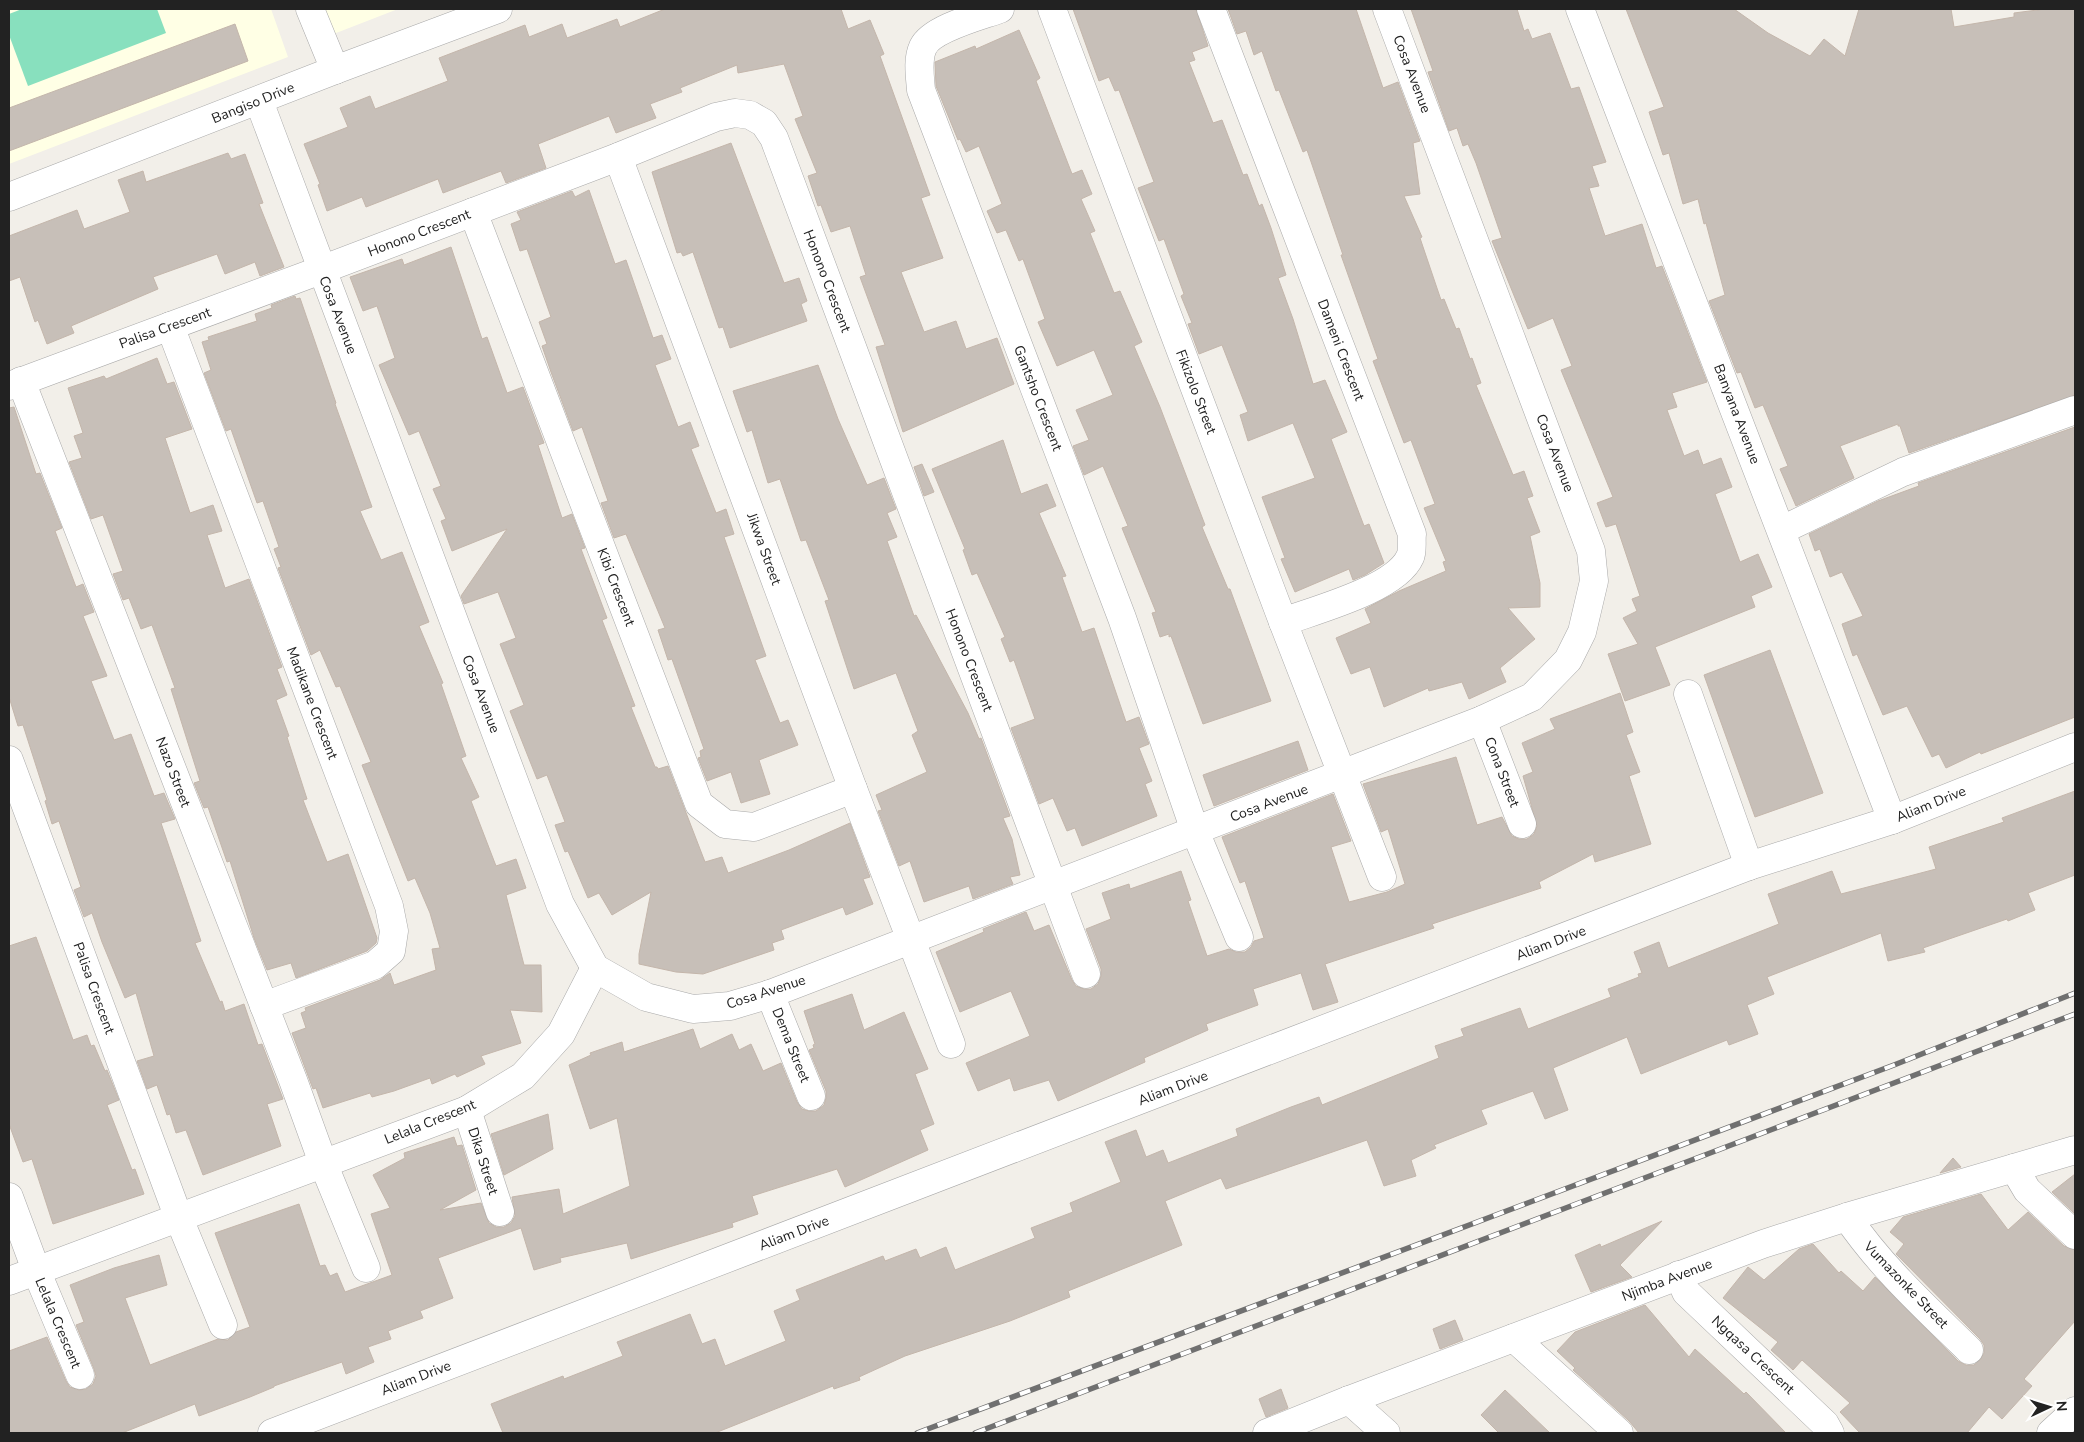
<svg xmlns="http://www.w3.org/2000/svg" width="2084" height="1442" font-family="'Nunito Sans',sans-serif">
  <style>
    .education { fill: #ffffe5 }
    .pitch { fill: #88e0be }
    .building { fill: #c7bfb8; stroke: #c4b6ab }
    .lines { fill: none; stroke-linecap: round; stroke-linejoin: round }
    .minor-casing { stroke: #a9a9a9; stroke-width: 29 }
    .minor { stroke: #fff; stroke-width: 28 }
    .rail-casing { stroke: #707070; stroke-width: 5.5 }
    .rail { stroke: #fff; stroke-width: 4; stroke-dasharray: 11; stroke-linecap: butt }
    .labels { text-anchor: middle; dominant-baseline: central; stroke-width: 4; stroke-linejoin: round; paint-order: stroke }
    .street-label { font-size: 14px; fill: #222; stroke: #fff }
  </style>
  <rect width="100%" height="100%" fill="#f2efe9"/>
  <g class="education">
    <polygon points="9,9 271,9 288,57 9,164"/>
    <polygon points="322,9 398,9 331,35"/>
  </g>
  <polygon class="pitch" points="22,9 157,9 166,33 28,86 9,35 9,14"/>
  <g class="building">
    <polygon points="665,9 841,9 848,29 870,20 884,54 880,56 930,195 921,198 943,258 901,272 924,332 956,321 966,349 997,338 1014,384 903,432 876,347 885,345 860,277 866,275 850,226 831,232 821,205 818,206 808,176 817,173 795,119 803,116 784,64 738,73 737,65 680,88 682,92 650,104 656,118 616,133 609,116 538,144 546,168 506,183 501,171 443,193 438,179 366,207 362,197 327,211 318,185 320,184 304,144 348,127 340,108 370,96 375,109 448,81 439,58 525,25 529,37 562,24 567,38 617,19 620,27"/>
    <polygon points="1073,9 1196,9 1208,46 1192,52 1195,60 1189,62 1213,123 1222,120 1243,175 1247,174 1259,206 1262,204 1271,228 1286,275 1278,278 1293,319 1313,384 1325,380 1347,432 1331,439 1364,526 1369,524 1384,563 1365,575 1353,580 1349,569 1295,592 1281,559 1285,558 1262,497 1315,478 1293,423 1248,441 1240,415 1248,412 1222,345 1199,354 1188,324 1192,323 1181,296 1184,294 1164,239 1159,241 1138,188 1154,182 1119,90 1115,91 1109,77 1099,81"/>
    <polygon points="1228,9 1356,9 1383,88 1398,82 1420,141 1413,143 1420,194 1404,196 1422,237 1420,238 1441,300 1444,299 1456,329 1459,328 1470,359 1472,358 1481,383 1476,385 1513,475 1524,471 1533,496 1527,498 1540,532 1530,536 1540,583 1540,607 1508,608 1535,639 1500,668 1506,682 1469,699 1462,682 1429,691 1428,688 1384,707 1370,667 1351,674 1336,638 1371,623 1365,609 1399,591 1446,571 1443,562 1446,561 1424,508 1435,504 1411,440 1404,443 1373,361 1378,359 1341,255 1343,255 1307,150 1303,152 1279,90 1276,91 1262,51 1254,55 1246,31 1237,34"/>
    <polygon points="1411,9 1517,9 1524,31 1528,29 1532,39 1550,33 1571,89 1579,87 1606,162 1592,166 1599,186 1589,188 1605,236 1642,224 1656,268 1662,266 1707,382 1672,393 1677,407 1667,410 1684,456 1698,450 1703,465 1721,458 1732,487 1715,494 1740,562 1758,554 1772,587 1751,596 1755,607 1655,647 1670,685 1625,701 1608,654 1638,644 1623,618 1637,611 1632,599 1640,596 1616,524 1606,527 1597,503 1613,497 1561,370 1572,366 1553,318 1528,329 1515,298 1492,241 1502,238 1476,163 1468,144 1463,146 1457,128 1449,131 1428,72 1433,71"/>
    <polygon points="1626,9 1734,9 1768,33 1810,56 1824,39 1845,56 1859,9 1951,9 1954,27 2014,17 2014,13 2045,9 2075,9 2075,395 1909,453 1900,426 1898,426 1898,424 1840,446 1854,478 1796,506 1780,469 1788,466 1763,405 1755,408 1741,372 1737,373 1709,301 1725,295 1706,223 1704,224 1698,199 1683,204 1669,153 1663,155 1649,112 1664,107"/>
    <polygon points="235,24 248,61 9,151 9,108"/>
    <polygon points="1019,30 1040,78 1036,81 1072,174 1082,170 1092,194 1081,199 1095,231 1090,233 1114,293 1120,291 1142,342 1134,346 1160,407 1205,525 1202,527 1228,589 1230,589 1271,701 1203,724 1171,636 1169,637 1169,634 1160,637 1152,613 1156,612 1122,528 1128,526 1103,466 1084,475 1073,446 1089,440 1076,410 1113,395 1094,350 1057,366 1038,322 1045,319 1023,259 1019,261 1006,230 997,233 987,211 1002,204 979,146 966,152 960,139 958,140 936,86 935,62 975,46 976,49"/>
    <polygon points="731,143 784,283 799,278 807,301 801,304 807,321 730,348 723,327 719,328 693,252 683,256 681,252 677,253 652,172"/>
    <polygon points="228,153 231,159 245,154 263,203 259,204 284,267 260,276 255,262 225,274 217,254 153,277 158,289 71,326 74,333 47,344 38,320 35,322 20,277 9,281 9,236 77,210 84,229 130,212 118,180 143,171 146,182"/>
    <polygon points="589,190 615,264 626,260 653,338 662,335 671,359 655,365 678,427 690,422 699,446 691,449 716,513 726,509 734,534 724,537 766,656 755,660 780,723 788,720 798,745 759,760 770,794 741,803 731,772 707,781 698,758 701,757 700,751 704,749 672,659 668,660 658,630 665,628 626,534 614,538 601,503 608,501 582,427 573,431 551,372 542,346 547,344 539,322 551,317 527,249 520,251 511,224 521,220 517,212 572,191 575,197"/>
    <polygon points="451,247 482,339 487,337 507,393 523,387 544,443 538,445 562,518 572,514 585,548 581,549 607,618 602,620 635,706 631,707 655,767 657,767 658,769 668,766 705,862 722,857 728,873 789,850 850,823 870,877 863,879 873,904 846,915 843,907 781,930 784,939 772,943 774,950 703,974 676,972 639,964 639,954 651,892 612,915 599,893 588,898 568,851 565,852 555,825 565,822 547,775 537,779 510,711 524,705 500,644 516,638 498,592 464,604 461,596 507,529 452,551 441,521 446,519 433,489 441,486 419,431 409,435 379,365 395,358 377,306 363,311 350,277 402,259 404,265"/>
    <polygon points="295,296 296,299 300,298 336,403 335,404 372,507 360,511 381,560 402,552 429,622 419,626 443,683 441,684 466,756 461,758 479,797 471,801 496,866 516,859 526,888 506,895 524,965 541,965 542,1012 510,1010 521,1043 481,1056 485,1064 457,1077 455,1074 432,1084 430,1078 394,1091 372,1097 370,1093 323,1108 316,1088 313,1089 292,1033 306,1028 301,1013 306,1011 305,1008 380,980 390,973 394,985 436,970 432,949 440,948 430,913 415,878 408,881 362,765 371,762 340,686 336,687 320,650 311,655 278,568 281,567 274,549 279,547 263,501 257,503 231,429 226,431 204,373 211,370 202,342 209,340 208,337 257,321 255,314 272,308 271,305"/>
    <polygon points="157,358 167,384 174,382 192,429 165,438 190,513 213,505 222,531 207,535 225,588 249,579 282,667 277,669 287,695 276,700 289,736 287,737 307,799 303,800 327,862 348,854 377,938 376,943 367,951 296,978 291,963 267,970 254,938 230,861 227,862 208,807 204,808 194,783 200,781 171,689 175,688 152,625 141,629 129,598 123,600 113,574 123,571 103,515 91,519 69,462 82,458 74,436 83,433 68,388 104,376 106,379"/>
    <polygon points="818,365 838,419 867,485 884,478 896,509 887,513 897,537 887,541 914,616 916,615 968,713 979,739 981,738 1010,816 1003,818 1012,839 1020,875 1010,877 1013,884 973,899 969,886 924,902 910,861 899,866 878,811 882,810 876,795 927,772 912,735 918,731 896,673 854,689 825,601 829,600 806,540 801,541 780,479 768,483 752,430 747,432 733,391"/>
    <polygon points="14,407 36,474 40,473 62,528 55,531 76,587 83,584 94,612 83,616 107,676 91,681 114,740 131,734 154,796 164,793 175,819 161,823 201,941 195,943 220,1002 222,1001 225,1011 244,1004 258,1045 262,1044 283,1099 267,1104 281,1146 203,1175 186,1130 176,1133 170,1114 167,1115 157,1085 147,1089 137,1061 154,1056 136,993 125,998 102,942 92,913 84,917 74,890 81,887 59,821 52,824 45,801 47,800 23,725 18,726 9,697 9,408"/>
    <polygon points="2075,427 2075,717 1981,754 1980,752 1946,768 1939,754 1932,757 1907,706 1883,715 1857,654 1853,656 1842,624 1863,616 1842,572 1830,577 1820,549 1815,551 1809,534 1878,501 1919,486 1918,483"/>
    <polygon points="1003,440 1021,494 1047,484 1056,506 1039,513 1066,576 1062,577 1082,632 1094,628 1126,722 1139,717 1149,744 1139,748 1152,781 1145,784 1157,816 1082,846 1075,828 1067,831 1053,798 1039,804 1011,728 1035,719 1014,660 1010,662 1001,639 1005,637 977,573 972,575 963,550 965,549 932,469"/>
    <polygon points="922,464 934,492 924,496 914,467"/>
    <polygon points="1770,650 1823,793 1755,817 1704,675"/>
    <polygon points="1620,693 1633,732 1626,735 1640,772 1629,776 1651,844 1595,862 1593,854 1539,882 1541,888 1432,924 1434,928 1325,964 1338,1002 1313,1010 1301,973 1253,989 1258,1005 1206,1024 1208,1030 1144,1058 1145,1062 1058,1101 1049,1080 1014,1091 1010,1078 978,1091 966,1063 1030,1036 1011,991 960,1012 936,952 984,932 983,929 1026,912 1034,931 1049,925 1072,980 1076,986 1084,989 1091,989 1098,984 1101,976 1101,969 1086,929 1111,919 1102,893 1129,884 1130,889 1181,871 1191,900 1188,901 1207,956 1229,949 1236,952 1245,952 1251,947 1254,941 1264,938 1245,881 1240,883 1222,837 1333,794 1351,841 1331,847 1349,902 1387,892 1405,884 1388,829 1381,832 1363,784 1456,757 1477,825 1502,817 1512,836 1519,839 1527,839 1534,834 1537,826 1523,776 1533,772 1522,743 1555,729 1550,719"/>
    <polygon points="1298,741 1308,770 1214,806 1203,775"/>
    <polygon points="2075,791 2075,875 2028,893 2035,910 2008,921 2007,919 1923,948 1925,952 1888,961 1881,933 1767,977 1774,994 1747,1005 1758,1034 1729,1045 1727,1040 1641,1074 1627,1037 1553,1068 1568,1110 1545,1119 1533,1091 1481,1110 1487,1124 1434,1145 1436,1148 1411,1160 1416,1176 1384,1186 1367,1140 1226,1189 1221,1178 1165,1201 1182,1245 1068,1291 1070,1297 1010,1321 905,1356 859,1377 860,1380 834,1389 833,1386 715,1433 503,1433 491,1404 563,1376 564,1379 623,1356 617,1342 690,1314 702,1344 715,1339 725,1366 786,1341 774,1311 800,1300 796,1290 883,1256 885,1261 916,1249 920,1258 946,1247 955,1270 1035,1238 1031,1228 1073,1212 1070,1203 1121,1182 1105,1142 1136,1130 1146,1157 1163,1150 1168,1163 1238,1136 1236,1129 1291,1107 1319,1097 1322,1105 1439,1058 1435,1046 1464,1036 1461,1029 1520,1008 1528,1029 1611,997 1608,989 1639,977 1638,974 1642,973 1634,952 1659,942 1668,968 1779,924 1768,894 1832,871 1841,894 1936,869 1929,847 2004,822 2002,818"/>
    <polygon points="36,937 73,1040 87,1035 91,1046 94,1045 105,1071 107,1070 119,1100 107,1105 132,1170 135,1169 144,1194 53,1224 32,1159 23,1162 9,1124 9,946"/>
    <polygon points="852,994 864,1030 904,1012 928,1069 915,1074 934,1124 920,1130 928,1150 845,1187 837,1169 752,1196 758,1214 732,1223 733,1227 631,1259 627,1243 560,1258 561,1262 534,1270 521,1228 438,1258 453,1298 420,1311 423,1318 388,1331 391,1339 368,1347 374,1362 346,1374 342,1362 274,1386 274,1387 250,1397 199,1416 195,1404 122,1433 9,1433 9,1351 47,1337 66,1381 70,1387 79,1390 86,1389 93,1384 96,1376 94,1369 76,1325 84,1322 70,1285 114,1268 159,1255 167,1285 125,1298 150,1365 218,1339 228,1340 236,1332 250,1327 215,1233 299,1204 320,1266 325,1265 330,1276 337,1273 345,1292 392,1275 371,1214 390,1208 373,1175 405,1158 404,1153 454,1137 457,1146 462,1145 476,1190 440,1210 481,1203 489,1223 496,1227 504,1227 511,1223 515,1216 512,1197 559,1189 563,1214 630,1186 617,1118 590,1129 569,1065 591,1055 590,1053 622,1042 624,1052 693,1029 700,1049 732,1034 739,1050 751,1044 763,1071 781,1063 797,1102 802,1109 809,1111 816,1111 824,1105 826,1098 826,1091 809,1050 814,1048 813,1045 815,1044 804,1011"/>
    <polygon points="548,1114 553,1149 504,1175 491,1134"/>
    <polygon points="1953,1158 1961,1167 1940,1173"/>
    <polygon points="2075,1174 2075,1214 2052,1192"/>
    <polygon points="1981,1194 2008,1230 2028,1212 2064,1246 2075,1250 2075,1321 2024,1379 2032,1386 2002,1419 1989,1407 1967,1433 1860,1433 1840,1412 1850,1403 1802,1360 1793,1370 1771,1350 1778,1342 1723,1298 1748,1267 1764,1280 1799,1249 1813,1244 1839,1273 1841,1271 1863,1291 1875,1277 1958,1361 1966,1365 1974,1365 1980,1360 1984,1353 1984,1345 1980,1339 1896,1254 1904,1244 1890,1232 1903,1217"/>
    <polygon points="1662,1221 1620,1265 1632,1277 1591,1292 1575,1255 1600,1244 1601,1247"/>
    <polygon points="1645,1305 1689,1357 1695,1349 1744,1394 1746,1392 1786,1433 1639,1433 1629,1421 1573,1370 1575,1368 1557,1351 1575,1332"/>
    <polygon points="1455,1320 1463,1340 1440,1349 1433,1329"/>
    <polygon points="1281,1389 1288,1408 1266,1417 1259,1399"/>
    <polygon points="1505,1390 1550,1433 1499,1433 1481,1415"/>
  </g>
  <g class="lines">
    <defs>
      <g id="minor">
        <polyline points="310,9 335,70"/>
        <path d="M1000,9C981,16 932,28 923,47C917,60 920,76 921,90L1122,618L1195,831L1239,937"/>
        <polyline points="1052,9 1283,622 1382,877"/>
        <path d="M1211,9L1412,534C1411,541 1413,551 1410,557C1396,589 1315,610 1283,622"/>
        <polyline points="1580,9 1892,820"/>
        <polyline points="259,101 560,904 595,968 646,997 693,1009 730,1006 770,994 1482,720 1532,697 1568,660 1582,632 1594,581 1591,551 1387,9"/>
        <polyline points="618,157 853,789 951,1044"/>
        <polyline points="9,197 335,70 498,9"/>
        <polyline points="473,212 699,804 725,824 754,827 853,789"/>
        <polyline points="170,326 389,906 394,931 391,951 375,965 264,1006"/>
        <polyline points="21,381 293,1080 323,1163 366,1268"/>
        <polyline points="9,386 321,270 618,157 716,117 735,113 750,115 764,123 774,138 1086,974"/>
        <polyline points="1782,530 1903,472 2075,410"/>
        <polyline points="1688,694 1749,866"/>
        <polyline points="1482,720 1522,824"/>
        <polyline points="9,760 178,1216 223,1325"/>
        <polyline points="770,994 811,1096"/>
        <polyline points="467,1110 500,1212"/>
        <polyline points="2014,1168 2027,1190 2075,1235"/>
        <polyline points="9,1197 36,1270 80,1375"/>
        <path d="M1847,1217C1881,1267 1925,1307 1969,1350"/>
        <polyline points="1679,1275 1686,1292 1825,1424 1830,1433"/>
        <polyline points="9,1281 467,1110 523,1076 561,1034 595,968"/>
        <polyline points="1514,1338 1619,1433"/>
        <polyline points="1349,1400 1386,1433"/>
        <polyline points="272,1433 1749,866 1892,820 2075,747"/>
        <polyline points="1267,1433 1349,1400 1763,1244 1847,1217 2075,1150"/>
        <polyline points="2051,1433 2075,1411"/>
      </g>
    </defs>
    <use href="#minor" class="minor-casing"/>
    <use href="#minor" class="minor"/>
    <defs>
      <g id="rail">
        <polyline points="917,1433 1894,1065 2075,993"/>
        <polyline points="975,1433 2075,1014"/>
      </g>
    </defs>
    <use href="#rail" class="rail-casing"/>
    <use href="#rail" class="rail"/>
  </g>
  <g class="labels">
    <g class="street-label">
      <text transform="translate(1412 74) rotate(69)">Cosa Avenue</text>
      <text transform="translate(253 103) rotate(-22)">Bangiso Drive</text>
      <text transform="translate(419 233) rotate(-21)">Honono Crescent</text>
      <text transform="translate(827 281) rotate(69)">Honono Crescent</text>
      <text transform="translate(338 315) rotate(69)">Cosa Avenue</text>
      <text transform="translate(165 328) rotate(-20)">Palisa Crescent</text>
      <text transform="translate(1341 350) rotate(69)">Dameni Crescent</text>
      <text transform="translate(1196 392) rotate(69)">Fikizolo Street</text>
      <text transform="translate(1038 398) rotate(69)">Gantsho Crescent</text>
      <text transform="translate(1737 414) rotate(69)">Banyana Avenue</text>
      <text transform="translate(1555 453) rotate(69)">Cosa Avenue</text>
      <text transform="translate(764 549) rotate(70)">Jikwa Street</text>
      <text transform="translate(616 587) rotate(69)">Kibi Crescent</text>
      <text transform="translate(969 660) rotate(69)">Honono Crescent</text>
      <text transform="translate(481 694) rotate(69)">Cosa Avenue</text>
      <text transform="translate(312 703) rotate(69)">Madikane Crescent</text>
      <text transform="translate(173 772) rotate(69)">Nazo Street</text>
      <text transform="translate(1502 772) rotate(69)">Cona Street</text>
      <text transform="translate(1269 803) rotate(-21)">Cosa Avenue</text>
      <text transform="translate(1931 804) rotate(-22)">Aliam Drive</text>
      <text transform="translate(1551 943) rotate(-21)">Aliam Drive</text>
      <text transform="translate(94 988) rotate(70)">Palisa Crescent</text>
      <text transform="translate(766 992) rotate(-18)">Cosa Avenue</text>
      <text transform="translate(791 1045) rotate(68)">Dema Street</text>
      <text transform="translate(1173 1088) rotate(-21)">Aliam Drive</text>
      <text transform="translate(430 1122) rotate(-22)">Lelala Crescent</text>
      <text transform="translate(483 1161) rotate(72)">Dika Street</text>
      <text transform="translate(794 1233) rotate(-21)">Aliam Drive</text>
      <text transform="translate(1667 1280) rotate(-21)">Njimba Avenue</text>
      <text transform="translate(1906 1285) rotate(46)">Vumazonke Street</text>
      <text transform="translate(58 1323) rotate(67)">Lelala Crescent</text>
      <text transform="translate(1753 1355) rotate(43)">Ngqasa Crescent</text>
      <text transform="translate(416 1378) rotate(-21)">Aliam Drive</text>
    </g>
  </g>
  <rect width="2084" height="1442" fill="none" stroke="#222222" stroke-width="20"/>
  <g transform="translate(2049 1407) rotate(86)" stroke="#ffffff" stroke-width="4" paint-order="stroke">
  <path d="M0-4L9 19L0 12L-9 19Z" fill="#222222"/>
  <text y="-8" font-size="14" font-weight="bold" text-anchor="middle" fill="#222222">N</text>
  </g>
</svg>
